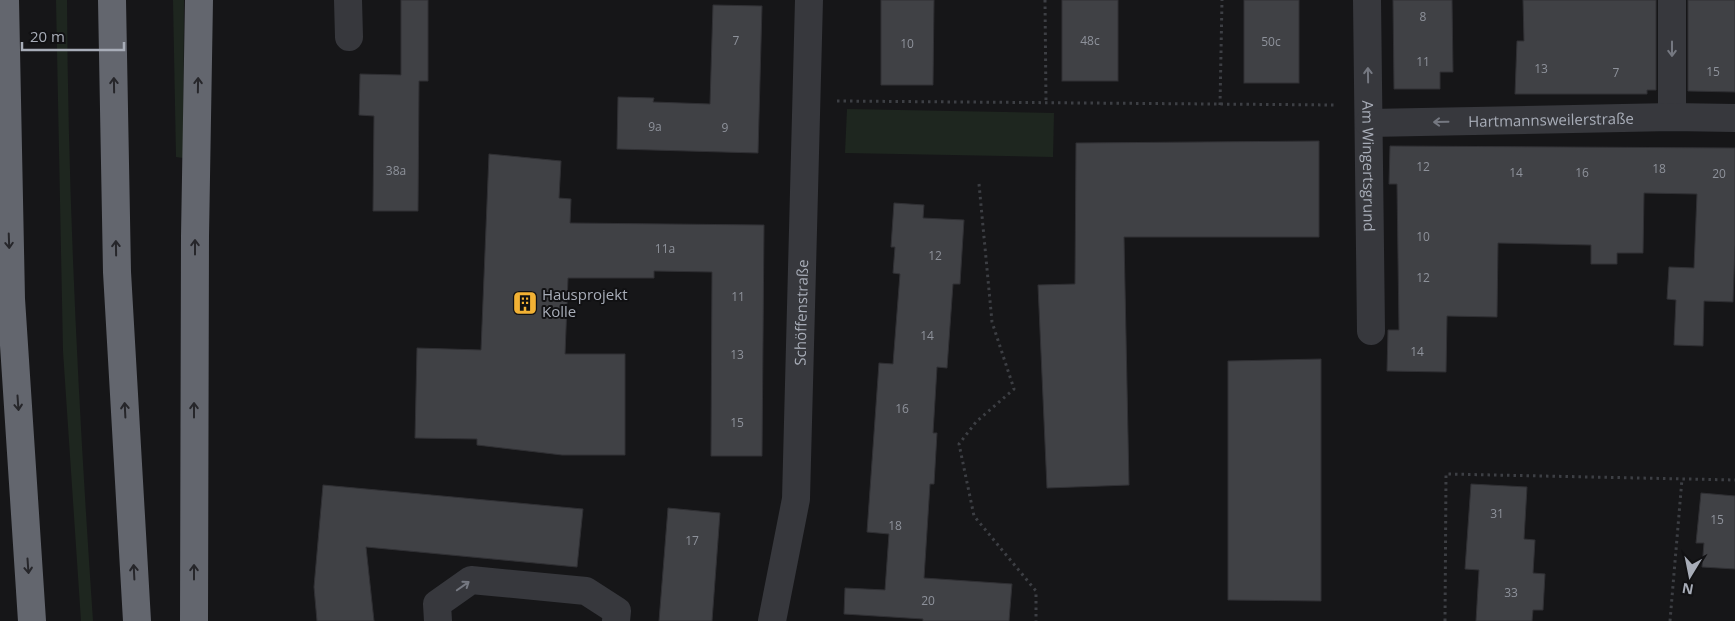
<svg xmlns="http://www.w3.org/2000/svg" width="1735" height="621" font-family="'Open Sans',sans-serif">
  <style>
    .green { fill: #1e261f }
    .building { fill: #404145; stroke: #303034 }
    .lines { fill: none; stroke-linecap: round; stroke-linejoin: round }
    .path { stroke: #3d3f44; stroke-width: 3; stroke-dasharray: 2.5 4; stroke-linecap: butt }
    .minor { stroke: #37383d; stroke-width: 28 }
    .highway { stroke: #63666e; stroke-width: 28 }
    .oneway { stroke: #757881 }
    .oneway2 { stroke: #26262a }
    .labels { text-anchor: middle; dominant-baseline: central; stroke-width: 4; stroke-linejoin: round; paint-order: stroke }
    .number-label { font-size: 12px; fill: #8e929b }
    .street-label { font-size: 15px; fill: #a8adb8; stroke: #111113 }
    .poi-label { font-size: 15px; fill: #a8adb8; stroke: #111113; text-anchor: start }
  </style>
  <rect width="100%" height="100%" fill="#161618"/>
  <g class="green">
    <path d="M56,0H67C68,207 79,415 93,621H81L63,351Z"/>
    <polygon points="173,0 184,0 183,158 176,157"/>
    <polygon points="847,109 1054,113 1053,157 845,153"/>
  </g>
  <g class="building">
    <polygon points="401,0 428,0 428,81 419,81 418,211 373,211 374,116 359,115 360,74 401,75"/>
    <polygon points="881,0 934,0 933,85 881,85"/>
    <rect x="1062" y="0" width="56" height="81"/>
    <rect x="1244" y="0" width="55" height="83"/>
    <polygon points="1393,0 1452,0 1453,72 1440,72 1440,89 1394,89"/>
    <polygon points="1523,0 1656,0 1656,90 1647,90 1647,94 1515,94 1517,41 1524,41"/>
    <polygon points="1688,0 1735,0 1735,92 1688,91"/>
    <polygon points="713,5 762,6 758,153 617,149 618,97 654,98 653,102 710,104"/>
    <polygon points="1319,141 1319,237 1124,237 1129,485 1047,488 1038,285 1075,284 1076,143"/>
    <polygon points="1390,146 1735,148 1735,245 1733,302 1704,301 1703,346 1674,345 1676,300 1667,299 1669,267 1694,268 1697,194 1644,193 1643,253 1617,253 1617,264 1591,264 1591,245 1498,243 1497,317 1447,316 1446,372 1387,371 1388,330 1399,330 1397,184 1389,184"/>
    <polygon points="489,154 561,161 559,198 571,199 570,223 764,225 762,456 711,456 712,272 654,271 654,278 568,278 565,354 625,354 625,455 562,455 477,445 477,439 415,438 417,348 481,350"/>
    <polygon points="894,203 924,205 923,218 964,220 960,284 953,284 947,368 937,367 933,433 937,433 934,484 930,484 924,578 1012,584 1009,621 923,621 923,619 844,614 845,588 885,590 889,534 867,532 879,363 893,364 900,274 893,273 895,247 891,247"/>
    <polygon points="1321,359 1321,601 1228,600 1228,361"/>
    <polygon points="1471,484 1527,487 1524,539 1535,540 1533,573 1545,574 1543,610 1533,610 1532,621 1476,621 1479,570 1465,569"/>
    <polygon points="323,485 583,509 577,567 366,547 374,621 317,621 314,587"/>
    <polygon points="1701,493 1735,496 1735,569 1702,567 1704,543 1696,543"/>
    <polygon points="668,508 720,513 712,621 659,621"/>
  </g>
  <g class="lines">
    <g class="path">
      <polyline points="1045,0 1046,103"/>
      <polyline points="837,101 1336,105"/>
      <polyline points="1220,105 1222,0"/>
      <polyline points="979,184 992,322 1014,389 976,422 959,444 974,516 1036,591 1036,621"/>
      <polyline points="1445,621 1446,474 1735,480"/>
      <polyline points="1670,621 1682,479"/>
    </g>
    <g class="minor">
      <polyline points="348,0 349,37"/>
      <path id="s1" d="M1367,0L1371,331"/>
      <polyline points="1672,0 1672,117"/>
      <path id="s2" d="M1369,123L1672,117L1735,118"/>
      <polyline points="438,621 437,604 471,580 586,591 617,611 616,621"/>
      <path id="s3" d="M772,621L796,499L809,0"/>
    </g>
    <g class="highway">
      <polyline points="5,0 11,299 32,621"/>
      <polyline points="112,0 117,272 137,621"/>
      <polyline points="194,621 195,236 199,0"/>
    </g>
  </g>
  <defs><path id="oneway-shaft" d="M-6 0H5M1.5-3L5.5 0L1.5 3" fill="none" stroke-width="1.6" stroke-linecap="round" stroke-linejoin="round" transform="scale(1.25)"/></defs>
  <g class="oneway">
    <use href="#oneway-shaft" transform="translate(1672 49) rotate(90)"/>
    <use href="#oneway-shaft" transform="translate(1368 75) rotate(-91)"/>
    <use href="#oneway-shaft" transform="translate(1441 122) rotate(179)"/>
    <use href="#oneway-shaft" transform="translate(463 586) rotate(-35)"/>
  </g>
  <g class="oneway2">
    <use href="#oneway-shaft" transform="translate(114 85) rotate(-91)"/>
    <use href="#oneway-shaft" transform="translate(198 85) rotate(-89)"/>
    <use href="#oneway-shaft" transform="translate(9 241) rotate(88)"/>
    <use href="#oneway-shaft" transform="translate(195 247) rotate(-90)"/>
    <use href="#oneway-shaft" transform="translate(116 248) rotate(-91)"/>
    <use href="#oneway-shaft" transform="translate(18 403) rotate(86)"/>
    <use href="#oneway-shaft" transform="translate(125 410) rotate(-93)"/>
    <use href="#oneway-shaft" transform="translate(194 410) rotate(-90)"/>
    <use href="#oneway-shaft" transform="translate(28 566) rotate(86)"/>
    <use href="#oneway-shaft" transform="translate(134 572) rotate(-93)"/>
    <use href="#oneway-shaft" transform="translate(194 572) rotate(-90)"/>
  </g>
  <defs>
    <symbol id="building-square" viewBox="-11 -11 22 22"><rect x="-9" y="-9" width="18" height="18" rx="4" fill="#f2b134" stroke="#111113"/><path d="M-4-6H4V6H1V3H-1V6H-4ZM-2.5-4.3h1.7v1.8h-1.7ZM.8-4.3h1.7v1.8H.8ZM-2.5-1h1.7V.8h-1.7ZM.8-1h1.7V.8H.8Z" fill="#111"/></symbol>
  </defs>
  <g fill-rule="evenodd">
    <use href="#building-square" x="511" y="289" width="28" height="28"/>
  </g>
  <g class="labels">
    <g class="number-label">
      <text x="1423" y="16">8</text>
      <text x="736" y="40">7</text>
      <text x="1090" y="40">48c</text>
      <text x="1271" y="41">50c</text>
      <text x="907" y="43">10</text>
      <text x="1423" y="61">11</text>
      <text x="1541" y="68">13</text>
      <text x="1713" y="71">15</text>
      <text x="1616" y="72">7</text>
      <text x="655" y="126">9a</text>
      <text x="725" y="127">9</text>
      <text x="1423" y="166">12</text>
      <text x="1659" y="168">18</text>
      <text x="396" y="170">38a</text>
      <text x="1516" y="172">14</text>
      <text x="1582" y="172">16</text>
      <text x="1719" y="173">20</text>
      <text x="1423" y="236">10</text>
      <text x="665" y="248">11a</text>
      <text x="935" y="255">12</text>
      <text x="1423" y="277">12</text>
      <text x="738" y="296">11</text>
      <text x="927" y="335">14</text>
      <text x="1417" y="351">14</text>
      <text x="737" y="354">13</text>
      <text x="902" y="408">16</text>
      <text x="737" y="422">15</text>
      <text x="1497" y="513">31</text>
      <text x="1717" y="519">15</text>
      <text x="895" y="525">18</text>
      <text x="692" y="540">17</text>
      <text x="1511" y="592">33</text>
      <text x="928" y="600">20</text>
    </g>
    <g class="street-label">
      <text stroke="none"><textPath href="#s2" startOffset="182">Hartmannsweilerstraße</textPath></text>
      <text stroke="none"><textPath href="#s1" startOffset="166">Am Wingertsgrund</textPath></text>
      <text stroke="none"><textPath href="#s3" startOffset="311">Schöffenstraße</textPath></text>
    </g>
    <g class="poi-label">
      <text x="542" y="294">Hausprojekt<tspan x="542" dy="17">Kolle</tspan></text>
    </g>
  </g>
  <g transform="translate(1690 576) rotate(190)" stroke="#111113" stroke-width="4" paint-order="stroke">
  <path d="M0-4L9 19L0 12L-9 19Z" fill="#a8adb8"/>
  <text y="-8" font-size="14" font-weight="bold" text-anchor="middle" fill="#a8adb8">N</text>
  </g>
  <path d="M22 42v8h102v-8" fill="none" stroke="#a8adb8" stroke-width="2.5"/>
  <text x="30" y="42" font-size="15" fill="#a8adb8" stroke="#111113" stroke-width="4" paint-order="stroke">20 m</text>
</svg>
